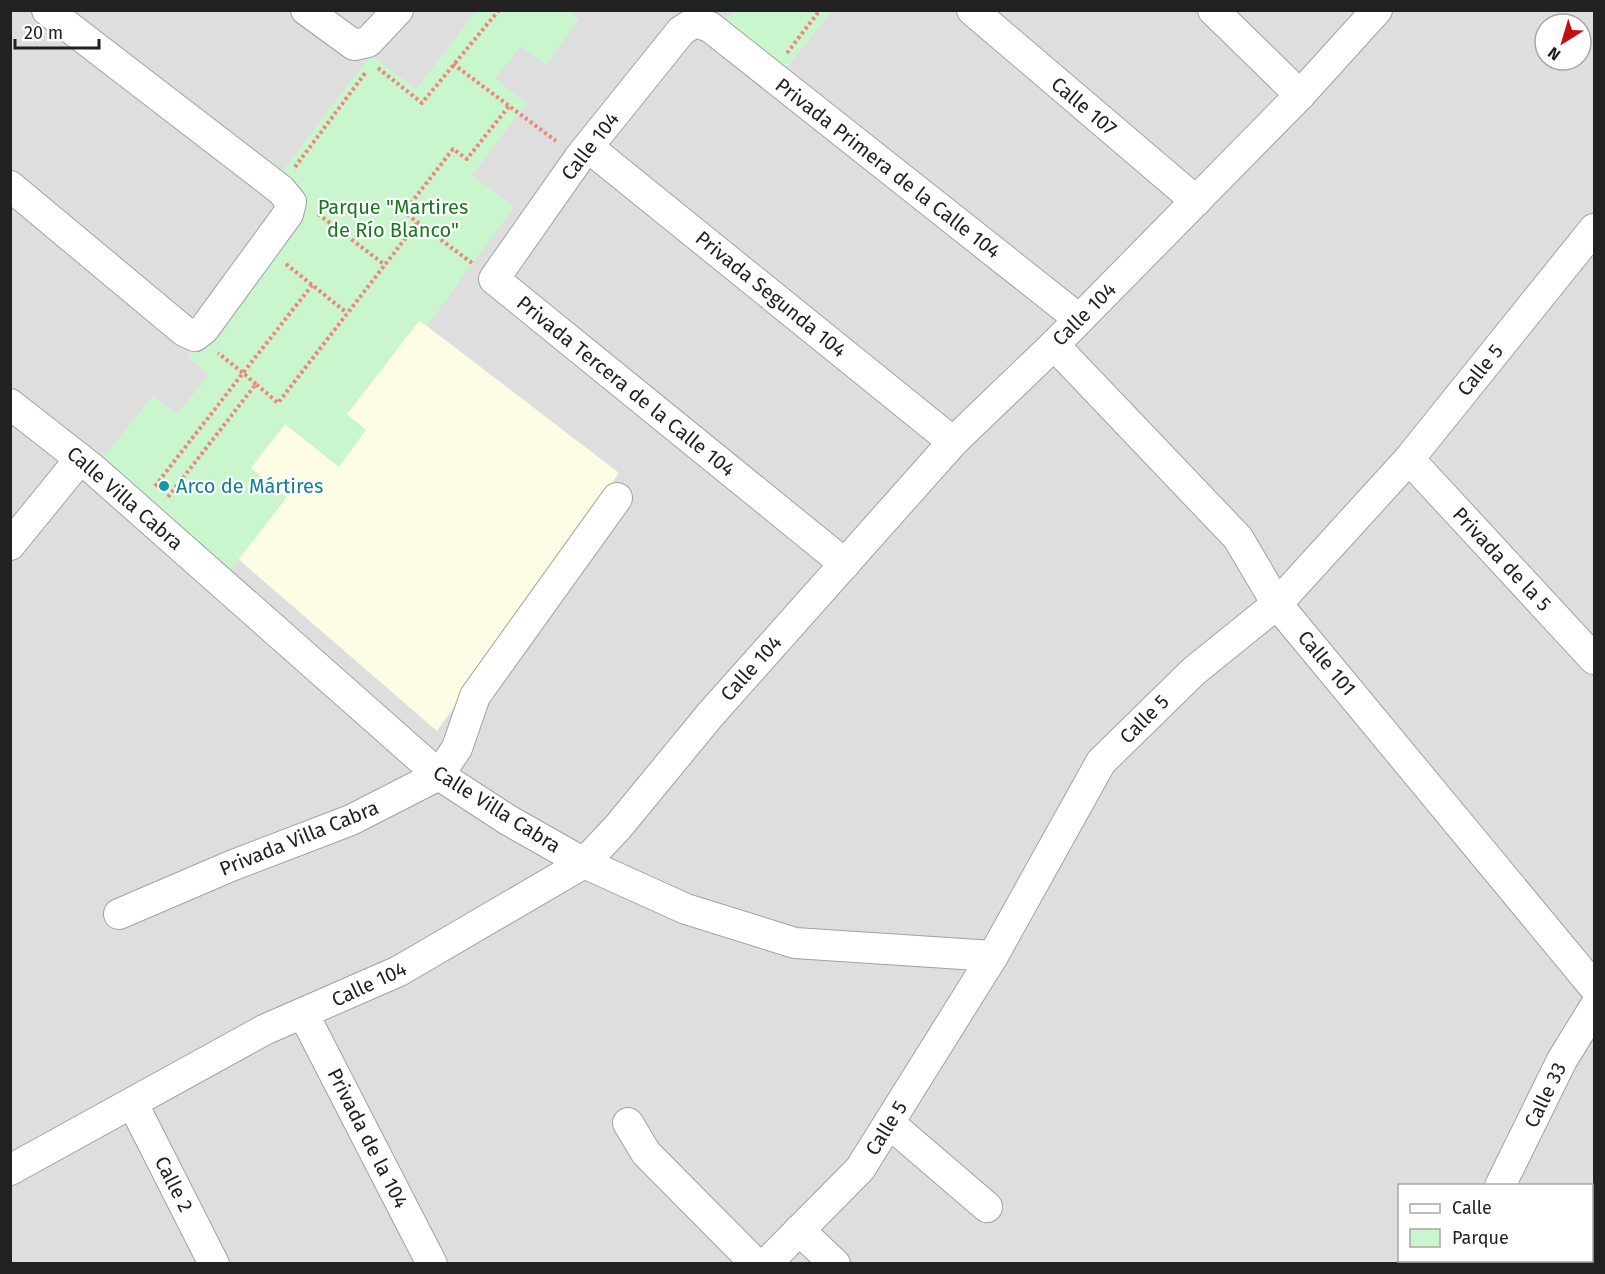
<svg xmlns="http://www.w3.org/2000/svg" width="1605" height="1274" font-family="'Fira Sans',sans-serif">
  <style>
    .residential { fill: #dfdede; fill-rule: evenodd }
    .education { fill: #fdfde5 }
    .park { fill: #caf6cd }
    .lines { fill: none; stroke-linecap: round; stroke-linejoin: round }
    .minor-casing { stroke: #a2a2a2; stroke-width: 32 }
    .path { stroke: #ef867b; stroke-width: 4; stroke-dasharray: 3 3; stroke-linecap: butt }
    .minor { stroke: #fff; stroke-width: 30 }
    .culture-dot { fill: #0f9aa8; stroke: #fff; stroke-width: 2 }
    .labels { text-anchor: middle; dominant-baseline: central; stroke-width: 4.5; stroke-linejoin: round; paint-order: stroke }
    .street-label { font-size: 20px; fill: #212121; stroke: #fff }
    .park-label { font-size: 20px; fill: #15791c; stroke: #fff }
    .culture-label { font-size: 20px; fill: #0d838f; stroke: #fff; text-anchor: start }
  </style>
  <rect width="100%" height="100%" fill="#f1eee9"/>
  <path class="residential" d="M11,11H1594V1263H11ZM1545,24H1581V60H1545ZM1400,1186H1592V1260H1400Z"/>
  <polygon class="education" points="419,320 619,473 437,731 238,559 286,498 250,468 263,451 285,424 338,466 347,414"/>
  <g class="park">
    <polygon points="476,11 568,11 579,19 546,65 521,46 495,79 527,103 472,175 514,207 427,326 419,321 347,414 366,430 339,467 285,424 251,468 287,497 221,582 93,469 153,396 177,414 209,375 187,357 303,216 281,173 371,55 416,89"/>
    <polygon points="733,11 734,10 832,11 786,68 726,20"/>
  </g>
  <g class="lines">
    <defs>
      <g id="minor">
        <polyline points="306,10 354,45 368,42 398,10"/>
        <polyline points="972,10 1196,201"/>
        <polyline points="1213,10 1300,95"/>
        <polyline points="588,147 953,442"/>
        <polyline points="10,186 184,331 195,336 204,329 288,214 291,202 281,190 47,10"/>
        <polyline points="1054,345 1238,538 1277,604 1594,987"/>
        <polyline points="10,404 93,469 439,775 508,820 584,863 686,909 795,943 993,956"/>
        <polyline points="1409,459 1594,659"/>
        <polyline points="10,545 80,459"/>
        <polyline points="845,564 494,279 579,158 681,31 695,22 710,27 1079,319"/>
        <polyline points="119,914 231,866 351,820 439,775 457,748 475,696 617,498"/>
        <polyline points="303,1013 432,1264"/>
        <polyline points="133,1104 214,1264"/>
        <polyline points="628,1123 646,1153 756,1264"/>
        <polyline points="889,1123 987,1207"/>
        <polyline points="10,1170 264,1030 399,971 584,863 618,827 710,715 953,442 1054,345 1300,95 1377,10"/>
        <polyline points="1500,1186 1562,1060 1594,1008"/>
        <polyline points="799,1230 835,1264"/>
        <polyline points="766,1264 860,1169 993,956 1101,762 1194,671 1277,604 1409,459 1594,229"/>
        <polyline points="1469,1264 1470,1260"/>
        <polyline points="1592,1264 1594,1258"/>
      </g>
    </defs>
    <use href="#minor" class="minor-casing"/>
    <g class="path">
      <polyline points="787,53 820,10"/>
      <polyline points="453,64 556,141"/>
      <polyline points="378,68 422,103 499,10"/>
      <polyline points="295,167 366,72"/>
      <polyline points="318,199 325,205 320,211"/>
      <polyline points="318,214 385,265"/>
      <polyline points="472,263 404,212 453,149 467,159 509,106"/>
      <polyline points="286,264 347,313"/>
      <polyline points="256,384 243,373 313,284"/>
      <polyline points="155,486 243,373 218,353"/>
      <polyline points="168,497 256,384 278,403 418,222"/>
    </g>
    <use href="#minor" class="minor"/>
  </g>
  <circle class="culture-dot" cx="164" cy="486" r="6"/>
  <g class="labels">
    <g class="street-label">
      <text transform="translate(1084 106) rotate(40)">Calle 107</text>
      <text transform="translate(590 146) rotate(-52)">Calle 104</text>
      <text transform="translate(888 168) rotate(38)">Privada Primera de la Calle 104</text>
      <text transform="translate(771 294) rotate(39)">Privada Segunda 104</text>
      <text transform="translate(1084 314) rotate(-45)">Calle 104</text>
      <text transform="translate(1480 370) rotate(-51)">Calle 5</text>
      <text transform="translate(626 386) rotate(39)">Privada Tercera de la Calle 104</text>
      <text transform="translate(125 498) rotate(41)">Calle Villa Cabra</text>
      <text transform="translate(1502 559) rotate(47)">Privada de la 5</text>
      <text transform="translate(1327 663) rotate(50)">Calle 101</text>
      <text transform="translate(751 668) rotate(-48)">Calle 104</text>
      <text transform="translate(1144 719) rotate(-45)">Calle 5</text>
      <text transform="translate(497 809) rotate(32)">Calle Villa Cabra</text>
      <text transform="translate(299 838) rotate(-22)">Privada Villa Cabra</text>
      <text transform="translate(369 984) rotate(-25)">Calle 104</text>
      <text transform="translate(1545 1095) rotate(-64)">Calle 33</text>
      <text transform="translate(886 1128) rotate(-58)">Calle 5</text>
      <text transform="translate(368 1138) rotate(63)">Privada de la 104</text>
      <text transform="translate(174 1184) rotate(63)">Calle 2</text>
    </g>
    <g class="park-label">
      <text x="393" y="207">Parque "Martires<tspan x="393" dy="23">de Río Blanco"</tspan></text>
    </g>
    <g class="culture-label">
      <text x="176" y="486">Arco de Mártires</text>
    </g>
  </g>
  <rect width="1605" height="1274" fill="none" stroke="#212121" stroke-width="24"/>
  <rect x="1398" y="1184" width="195" height="78" fill="#ffffff" stroke="#a6a6a6" stroke-width="1.5"/>
  <rect x="1410" y="1204" width="30" height="9" fill="#ffffff" stroke="#a6a6a6" stroke-width="1.5"/>
  <text x="1452" y="1214" font-size="18" fill="#212121">Calle</text>
  <rect x="1410" y="1229" width="30" height="18" fill="#caf6cd" stroke="#a6a6a6" stroke-width="1.5"/>
  <text x="1452" y="1244" font-size="18" fill="#212121">Parque</text>
  <g transform="translate(1563 42) rotate(217)"><circle r="28" fill="#ffffff" stroke="#a6a6a6" stroke-width="1.5"/>
  <path d="M0-4.5L10 22L0 15L-10 22Z" fill="#c11112"/>
  <text y="-9" font-size="16" font-weight="bold" text-anchor="middle" fill="#212121">N</text>
  </g>
  <path d="M15 39v9h84v-9" fill="none" stroke="#212121" stroke-width="3"/>
  <text x="24" y="39" font-size="18" fill="#212121" stroke="#ffffff" stroke-width="4.5" paint-order="stroke">20 m</text>
</svg>
